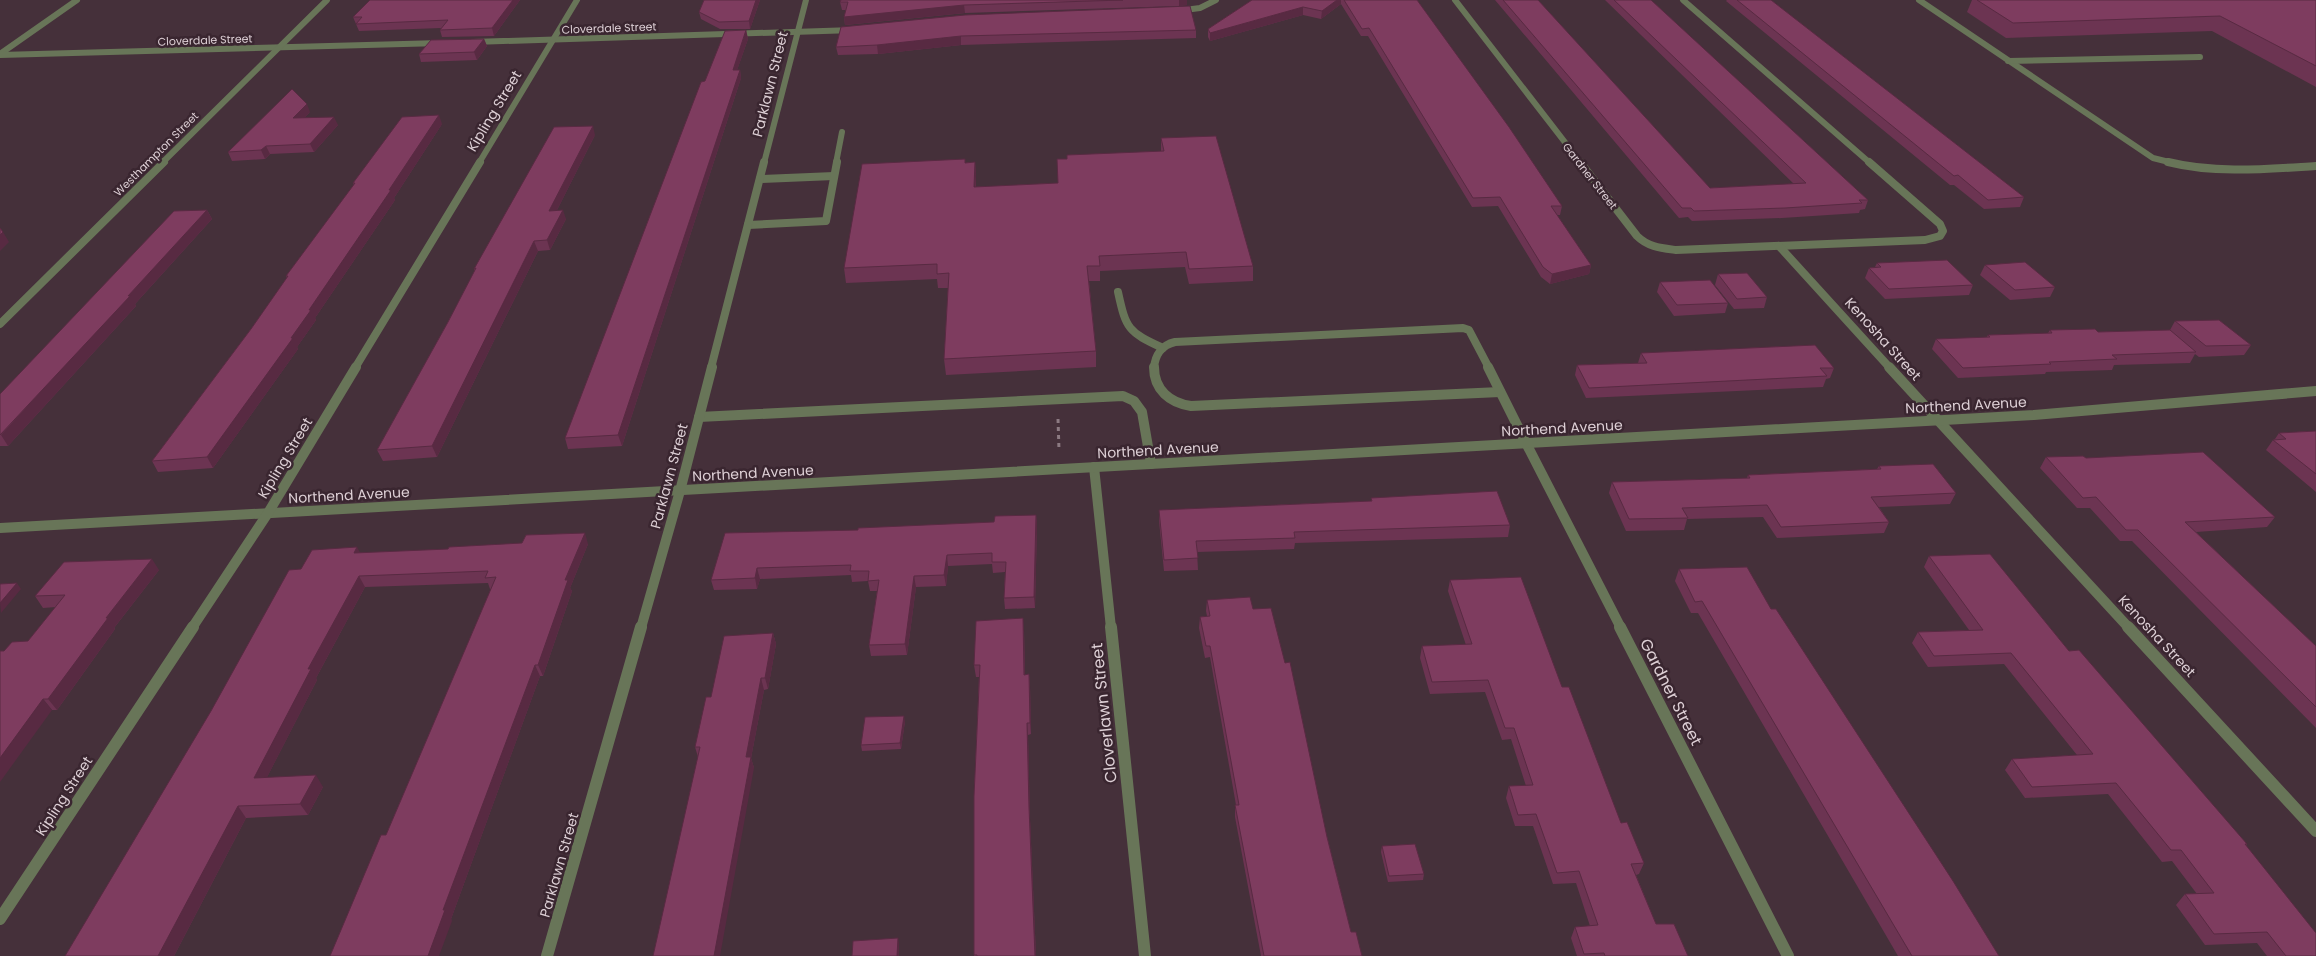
<svg xmlns="http://www.w3.org/2000/svg" width="2316" height="956" font-family="Poppins,sans-serif">
  <style>
    .lines { fill: none; stroke-linecap: round; stroke-linejoin: round }
    .path { stroke: #8c7a82; stroke-width: 3; stroke-dasharray: 4 4; stroke-linecap: butt }
    .lane-far2 { stroke: #687558; stroke-width: 6 }
    .lane-far1 { stroke: #687558; stroke-width: 8 }
    .lane { stroke: #687558; stroke-width: 10 }
    .street-far3 { stroke: #687558; stroke-width: 6 }
    .street-far2 { stroke: #687558; stroke-width: 8 }
    .street-far1 { stroke: #687558; stroke-width: 10 }
    .street { stroke: #687558; stroke-width: 12 }
    .wall { fill: #6c3452 }
    .shaded-wall { fill: #582a42 }
    .building { fill: #7e3c5f; stroke: #582a42 }
    .labels { text-anchor: middle; dominant-baseline: central; stroke-width: 5; stroke-linejoin: round; paint-order: stroke }
    .far-street-label { font-size: 11px; fill: #ddcfd5; stroke: #3a2630 }
    .street-label { font-size: 14px; fill: #ddcfd5; stroke: #3a2630 }
    .near-street-label { font-size: 16px; fill: #ddcfd5; stroke: #3a2630 }
  </style>
  <rect width="100%" height="100%" fill="#45303a"/>
  <g class="lines">
    <polyline class="path" points="1058,419 1059,450"/>
    <g class="lane-far2">
      <polyline points="1919,0 2153,158 2173,163"/>
      <polyline points="2008,61 2200,57"/>
      <polyline points="836,163 842,132"/>
    </g>
    <g class="lane-far1">
      <path d="M2168,162C2216,174 2267,169 2316,166"/>
      <polyline points="760,179 834,176"/>
      <polyline points="748,225 826,221 837,162"/>
      <path d="M1118,292C1126,329 1128,332 1163,348"/>
      <path d="M1154,368C1155,355 1162,345 1175,342L1463,328L1469,330L1489,368"/>
    </g>
    <g class="lane">
      <path d="M1154,367C1154,390 1170,403 1191,406L1500,392"/>
      <polyline points="1488,367 1526,443"/>
      <polyline points="699,417 1123,396 1134,401 1142,412 1151,464"/>
    </g>
    <g class="street-far3">
      <polyline points="1455,0 1581,163"/>
      <polyline points="1683,0 1870,163"/>
      <polyline points="1177,11 1200,8 1216,0"/>
      <polyline points="473,42 854,30"/>
      <polyline points="0,54 77,0"/>
      <polyline points="0,55 441,43"/>
      <polyline points="162,163 327,0"/>
      <polyline points="479,163 577,0"/>
      <polyline points="764,163 806,0"/>
    </g>
    <g class="street-far2">
      <path d="M1580,162L1637,236C1648,247 1661,248 1676,250L1925,240L1940,236L1943,231L1940,224L1869,162"/>
      <polyline points="1779,246 1890,368"/>
      <polyline points="0,324 164,162"/>
      <polyline points="355,368 480,162"/>
      <polyline points="711,368 764,162"/>
    </g>
    <g class="street-far1">
      <polyline points="1889,367 2129,628"/>
      <polyline points="1526,443 1621,628"/>
      <polyline points="1094,467 1111,628"/>
      <polyline points="0,528 2034,415 2316,391"/>
      <polyline points="192,628 268,513 356,367"/>
      <polyline points="641,628 680,491 712,367"/>
    </g>
    <g class="street">
      <polyline points="1111,627 1145,956"/>
      <polyline points="1620,627 1788,956"/>
      <polyline points="2128,627 2316,831"/>
      <polyline points="0,919 193,627"/>
      <polyline points="547,956 641,627"/>
    </g>
  </g>
  <g class="wall">
    <polygon points="370,0 520,0 494,36 442,37 440,30 441,28 359,31 353,17"/>
    <polygon points="704,0 760,0 750,29 720,29 701,19 699,12"/>
    <polygon points="841,0 1187,0 1187,5 1179,6 965,13 845,25 844,17 846,10 842,10 840,2"/>
    <polygon points="1252,0 1417,0 1562,206 1560,215 1557,215 1591,265 1589,274 1550,284 1541,277 1498,206 1472,207 1368,36 1361,36 1341,4 1321,19 1303,15 1210,41 1208,37 1208,29"/>
    <polygon points="1495,0 1538,0 1710,188 1794,184 1605,0 1651,0 1868,200 1865,209 1860,210 1859,213 1782,218 1692,221 1688,217 1679,218"/>
    <polygon points="1727,0 1771,0 2024,197 2020,207 1984,209 1954,185 1950,185 1726,1"/>
    <polygon points="1972,0 2316,0 2316,87 2212,31 2006,38 1967,12"/>
    <polygon points="841,27 1196,30 1196,38 961,45 878,54 838,55 836,47"/>
    <polygon points="746,30 748,39 737,70 740,70 741,78 622,446 568,449 565,438 705,81"/>
    <polygon points="484,39 487,46 477,60 421,62 419,54"/>
    <polygon points="310,112 304,118 338,125 314,152 270,154 265,159 232,161 228,152"/>
    <polygon points="442,124 394,198 395,200 315,318 316,320 297,347 298,349 213,468 158,472 152,461 251,329 287,278 286,276 354,185 353,183"/>
    <polygon points="595,135 557,210 566,219 550,250 538,251 437,457 383,461 377,450 448,322 475,271 474,269"/>
    <polygon points="1161,138 1253,266 1253,281 1189,284 1185,267 1100,271 1100,281 1089,281 1096,351 1096,367 946,375 944,359 948,288 938,288 937,279 846,283 844,268 965,163 975,162 976,176 976,187 1058,183 1161,151"/>
    <polygon points="207,210 212,219 135,304 136,306 8,446 0,446 0,394"/>
    <polygon points="1877,263 1973,285 1969,295 1885,299 1865,278 1869,268 1875,267"/>
    <polygon points="1985,265 2055,287 2050,297 2010,300 1980,275"/>
    <polygon points="1718,274 1767,297 1764,308 1734,309 1715,285"/>
    <polygon points="1660,282 1728,303 1725,313 1674,316 1657,292"/>
    <polygon points="2175,321 2251,345 2244,355 2199,357 2195,354 2190,363 2114,365 2112,370 2046,372 2045,374 1958,378 1932,349 1936,339 1986,338 1988,335 2048,333 2050,330 2098,332 2170,330"/>
    <polygon points="1641,353 1834,368 1830,378 1826,379 1823,387 1586,398 1575,375 1577,365 1638,363"/>
    <polygon points="2316,431 2316,492 2266,450 2273,440 2275,439 2279,433"/>
    <polygon points="2046,457 2086,458 2275,517 2267,527 2196,532 2316,646 2316,728 2132,541 2120,541 2090,508 2077,508 2040,468"/>
    <polygon points="1879,466 1956,493 1950,504 1879,507 1889,522 1884,533 1777,538 1763,517 1687,519 1684,530 1626,531 1609,493 1612,482 1747,478 1748,475 1877,469"/>
    <polygon points="1371,498 1510,525 1508,537 1295,543 1294,549 1197,552 1198,570 1164,571 1159,521 1159,510 1371,501"/>
    <polygon points="1036,515 1037,525 1035,608 1005,609 1004,598 1005,572 993,573 992,564 948,566 946,586 916,587 907,655 871,656 869,645 877,591 870,591 868,581 852,582 851,575 760,579 757,589 714,590 711,580 858,530 994,522"/>
    <polygon points="588,544 570,588 572,591 543,676 540,676 451,919 452,921 386,835 491,589 490,589 488,583 365,587 316,678 317,680 267,777 323,787 308,815 246,818 174,956 65,956 301,569 360,553"/>
    <polygon points="1929,556 2069,651 2247,844 2246,846 2316,956 2267,956 2257,943 2205,945 2176,905 2185,894 2197,894 2172,861 2162,862 2108,794 2025,798 2005,770 2012,759 2077,755 2004,664 1928,667 1912,643 1918,632 1969,630 1924,567"/>
    <polygon points="1679,569 1771,609 1999,956 1898,956 1698,613 1691,613 1675,581"/>
    <polygon points="159,570 114,628 115,629 57,710 52,710 4,651 28,641 56,607 43,608 35,596"/>
    <polygon points="1450,580 1562,687 1621,823 1644,863 1639,874 1636,875 1656,924 1688,956 1577,956 1571,938 1575,927 1590,926 1576,883 1553,884 1533,826 1515,826 1506,798 1509,786 1526,786 1511,739 1502,740 1485,692 1430,694 1420,658 1422,646 1466,645 1448,591"/>
    <polygon points="1207,600 1253,609 1327,837 1351,932 1362,956 1261,956 1235,817 1235,805 1236,805 1210,657 1205,658 1199,628 1200,617 1207,616 1206,611"/>
    <polygon points="1024,630 1025,675 1029,674 1030,686 1031,734 1028,735 1030,819 1036,956 974,956 974,796 979,677 976,677 974,665"/>
    <polygon points="773,633 776,644 768,689 764,690 751,758 754,768 698,757 695,747 711,697"/>
    <polygon points="905,721 901,749 862,751 861,745"/>
    <polygon points="1382,846 1424,874 1423,880 1388,882 1381,852"/>
  </g>
  <g class="shaded-wall">
    <polygon points="513,0 520,0 494,36 492,28"/>
    <polygon points="756,0 760,0 750,29 749,21"/>
    <polygon points="1179,0 1187,0 1187,5 1179,6"/>
    <polygon points="1337,0 1341,0 1341,4 1321,19 1322,11"/>
    <polygon points="964,5 965,13 845,25 844,17"/>
    <polygon points="1303,7 1303,15 1210,41 1210,33"/>
    <polygon points="746,30 748,39 734,79 733,70"/>
    <polygon points="961,36 961,45 878,54 877,45"/>
    <polygon points="484,39 487,46 477,60 474,52"/>
    <polygon points="740,70 741,78 622,446 618,435"/>
    <polygon points="307,104 310,112 296,127 293,118"/>
    <polygon points="439,115 442,124 394,198 395,200 315,318 316,320 297,347 298,349 213,468 207,457 291,338 309,310"/>
    <polygon points="334,117 338,125 314,152 310,144"/>
    <polygon points="593,126 595,135 552,220 549,211"/>
    <polygon points="266,146 270,154 265,159 261,150"/>
    <polygon points="975,162 976,176 975,201 974,187"/>
    <polygon points="207,210 212,219 135,304 136,306 8,446 1,435"/>
    <polygon points="563,210 566,219 550,250 547,240"/>
    <polygon points="3,232 9,242 0,251 0,235"/>
    <polygon points="534,241 538,251 437,457 432,446"/>
    <polygon points="1591,265 1589,274 1550,284 1552,274"/>
    <polygon points="1036,515 1037,525 1035,608 1034,597"/>
    <polygon points="585,533 588,544 570,588 572,591 543,676 538,665 565,580"/>
    <polygon points="357,547 363,558 354,553"/>
    <polygon points="947,555 948,566 946,586 944,575"/>
    <polygon points="152,559 159,570 114,628 115,629 57,710 48,699 106,618"/>
    <polygon points="757,568 760,579 757,589 755,578"/>
    <polygon points="359,576 365,587 316,678 317,680 261,789 254,778 308,669"/>
    <polygon points="914,576 916,587 907,655 905,644"/>
    <polygon points="17,583 21,589 1,613 0,603"/>
    <polygon points="1023,618 1024,630 1025,686 1024,675"/>
    <polygon points="773,633 776,644 768,689 765,678"/>
    <polygon points="535,665 540,676 451,919 452,921 439,956 428,956 443,910"/>
    <polygon points="1029,674 1030,686 1031,734 1030,723"/>
    <polygon points="761,678 764,690 751,758 754,768 720,956 714,956 746,757"/>
    <polygon points="43,699 52,710 0,782 0,758"/>
    <polygon points="904,716 905,721 901,749 900,743"/>
    <polygon points="1027,723 1028,735 1030,819 1036,956 1035,956 1029,807"/>
    <polygon points="316,775 323,787 308,815 300,804"/>
    <polygon points="238,806 246,818 174,956 158,956"/>
    <polygon points="898,938 899,944 899,956 897,956"/>
  </g>
  <g class="building">
    <polygon points="370,0 513,0 492,28 440,30 448,20 356,24 362,17 353,17"/>
    <polygon points="704,0 756,0 749,21 719,22 699,12"/>
    <polygon points="841,0 1123,0 964,5 844,17 848,2 840,2"/>
    <polygon points="1252,0 1337,0 1322,11 1303,7 1210,33 1208,29"/>
    <polygon points="1344,0 1417,0 1509,127 1562,206 1551,206 1591,265 1552,274 1543,267 1500,197 1473,198 1369,28 1362,29"/>
    <polygon points="1503,0 1538,0 1710,188 1806,183 1614,0 1651,0 1868,200 1859,200 1862,203 1785,208 1694,211 1691,208 1682,208"/>
    <polygon points="1737,0 1771,0 2024,197 1988,200 1958,175 1954,176"/>
    <polygon points="1977,0 2316,0 2316,66 2220,16 2013,23"/>
    <polygon points="1190,6 1196,30 961,36 877,45 836,47 841,27 965,15"/>
    <polygon points="746,30 733,70 740,70 618,435 565,438 701,82 705,81 725,31"/>
    <polygon points="484,39 474,52 419,54 431,40"/>
    <polygon points="292,89 307,104 293,118 334,117 310,144 266,146 261,150 228,152"/>
    <polygon points="439,115 389,190 391,190 309,310 311,310 291,338 293,338 207,457 152,461 251,329 288,276 286,276 355,183 353,183 402,117"/>
    <polygon points="593,126 549,211 563,210 547,240 534,241 432,446 377,450 448,322 476,268 474,269 554,127"/>
    <polygon points="1216,136 1253,266 1189,269 1186,252 1099,256 1100,266 1087,266 1096,351 944,359 949,273 937,274 937,264 844,268 862,164 965,159 965,163 975,162 974,187 1058,183 1057,159 1067,159 1067,155 1164,151 1161,138"/>
    <polygon points="207,210 128,296 131,295 0,435 0,394 174,211"/>
    <polygon points="0,228 3,232 0,235"/>
    <polygon points="1947,260 1973,285 1889,289 1869,268 1881,267 1877,263"/>
    <polygon points="2025,262 2055,287 2015,290 1985,265"/>
    <polygon points="1747,273 1767,297 1737,299 1718,274"/>
    <polygon points="1710,280 1728,303 1677,305 1660,282"/>
    <polygon points="2219,320 2251,345 2206,346 2175,321"/>
    <polygon points="2095,329 2098,332 2170,330 2196,352 2112,355 2117,359 2049,362 2051,364 1963,368 1936,339 1990,337 1988,335 2052,333 2050,330"/>
    <polygon points="1815,345 1834,368 1820,368 1827,376 1589,388 1577,365 1647,363 1641,353"/>
    <polygon points="2316,431 2316,474 2273,440 2286,439 2279,433"/>
    <polygon points="2203,452 2275,517 2185,522 2316,646 2316,707 2138,530 2126,530 2096,497 2083,498 2046,457 2083,456 2086,458"/>
    <polygon points="1933,464 1956,493 1871,497 1889,522 1781,527 1767,505 1682,508 1688,518 1629,519 1612,482 1750,478 1748,475 1881,469 1879,466"/>
    <polygon points="1497,491 1510,525 1294,532 1295,538 1196,541 1198,558 1164,560 1159,510 1372,501 1371,498"/>
    <polygon points="1036,515 1034,597 1004,598 1006,562 992,562 992,553 947,555 944,575 914,576 905,644 869,645 879,580 868,581 869,571 850,571 851,565 757,568 755,578 711,580 725,533 858,530 858,528 994,522 995,516"/>
    <polygon points="585,533 565,580 568,580 538,665 535,665 443,910 445,910 428,956 330,956 381,835 386,835 496,577 485,578 488,571 359,576 308,669 311,669 254,778 316,775 300,804 238,806 158,956 65,956 211,711 289,570 301,569 312,550 357,547 354,553 448,549 449,547 522,543 526,535"/>
    <polygon points="1990,554 2069,651 2079,650 2247,844 2245,844 2316,933 2316,956 2286,956 2267,932 2214,934 2185,894 2214,893 2181,850 2171,850 2116,783 2032,787 2012,759 2093,754 2011,653 1934,656 1918,632 1983,630 1929,556"/>
    <polygon points="152,559 106,618 108,618 48,699 43,699 0,758 0,651 4,651 12,642 28,641 65,595 35,596 64,562"/>
    <polygon points="1747,567 1771,609 1776,609 1953,881 1999,956 1912,956 1702,601 1695,602 1679,569"/>
    <polygon points="1521,577 1562,687 1569,687 1621,823 1627,822 1644,863 1631,864 1656,924 1674,924 1688,956 1605,956 1604,953 1584,954 1575,927 1598,925 1579,871 1557,873 1536,814 1518,815 1509,786 1533,785 1514,728 1505,728 1488,680 1432,682 1422,646 1472,644 1450,580"/>
    <polygon points="17,583 0,603 0,584"/>
    <polygon points="1250,597 1253,609 1271,608 1285,663 1290,662 1327,837 1351,932 1356,932 1362,956 1264,956 1235,805 1239,805 1210,646 1206,646 1200,617 1210,616 1207,600"/>
    <polygon points="1023,618 1024,675 1029,674 1030,723 1027,723 1029,807 1035,956 977,956 977,955 974,955 974,796 980,665 974,665 976,621"/>
    <polygon points="773,633 765,678 761,678 746,757 751,757 714,956 653,956 700,747 695,747 706,697 711,697 724,636"/>
    <polygon points="904,716 900,743 861,745 865,717"/>
    <polygon points="1415,844 1424,874 1389,876 1382,846"/>
    <polygon points="898,938 897,956 852,956 853,941"/>
  </g>
  <g class="labels">
    <g class="far-street-label">
      <text transform="translate(609 28) rotate(-2)">Cloverdale Street</text>
      <text transform="translate(205 40) rotate(-2)">Cloverdale Street</text>
      <text transform="translate(156 154) rotate(-45)">Westhampton Street</text>
      <text transform="translate(1590 176) rotate(52)">Gardner Street</text>
    </g>
    <g class="street-label">
      <text transform="translate(770 84) rotate(-76)">Parklawn Street</text>
      <text transform="translate(494 111) rotate(-59)">Kipling Street</text>
      <text transform="translate(1883 339) rotate(48)">Kenosha Street</text>
      <text transform="translate(1966 405) rotate(-3)">Northend Avenue</text>
      <text transform="translate(1562 428) rotate(-3)">Northend Avenue</text>
      <text transform="translate(1158 450) rotate(-3)">Northend Avenue</text>
      <text transform="translate(285 458) rotate(-59)">Kipling Street</text>
      <text transform="translate(753 473) rotate(-3)">Northend Avenue</text>
      <text transform="translate(669 476) rotate(-75)">Parklawn Street</text>
      <text transform="translate(349 495) rotate(-3)">Northend Avenue</text>
      <text transform="translate(2157 636) rotate(47)">Kenosha Street</text>
      <text transform="translate(64 796) rotate(-57)">Kipling Street</text>
      <text transform="translate(559 865) rotate(-74)">Parklawn Street</text>
    </g>
    <g class="near-street-label">
      <text transform="translate(1671 692) rotate(63)">Gardner Street</text>
      <text transform="translate(1104 713) rotate(-96)">Cloverlawn Street</text>
    </g>
  </g>
</svg>
